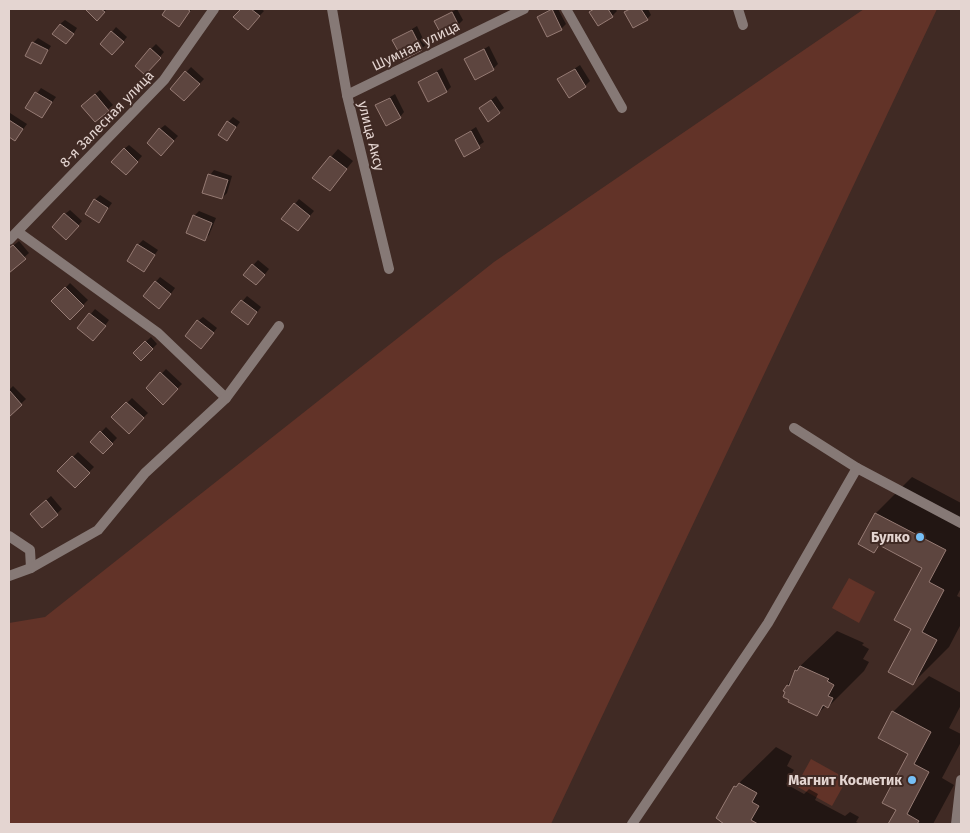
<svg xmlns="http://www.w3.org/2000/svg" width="970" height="833" font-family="'Fira Sans',sans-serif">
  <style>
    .green { fill: #623328 }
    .shadow { fill: #0007 }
    .building { fill: #5d453f; stroke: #967b74 }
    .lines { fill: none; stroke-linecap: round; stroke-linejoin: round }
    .street { stroke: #867976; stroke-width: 10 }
    .poi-dot { fill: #76c0f7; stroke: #402a24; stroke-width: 2 }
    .labels { text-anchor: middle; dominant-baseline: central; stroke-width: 4; stroke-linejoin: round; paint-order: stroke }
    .street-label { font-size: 14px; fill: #e4d5d1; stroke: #402a24 }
    .poi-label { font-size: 14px; font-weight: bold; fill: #e4d5d1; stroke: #402a24; text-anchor: end }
  </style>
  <rect width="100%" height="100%" fill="#402a24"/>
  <g class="green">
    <polygon points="864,9 937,9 551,824 9,824 9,623 45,617 494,262"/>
    <polygon points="849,578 875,592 859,623 832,608"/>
    <polygon points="811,759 847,779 832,806 796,786"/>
  </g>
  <g class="shadow">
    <polygon points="86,9 107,9 97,20"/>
    <polygon points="168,9 192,9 179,25 164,14"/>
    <polygon points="242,9 261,9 264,11 252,24 235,17"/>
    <polygon points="457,9 463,20 458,25 436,21"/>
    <polygon points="550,9 558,9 566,24 561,29 538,17"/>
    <polygon points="594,9 615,9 617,11 612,16 591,12"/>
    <polygon points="629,9 648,9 651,15 647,19 626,12"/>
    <polygon points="65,20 77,28 71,38 60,24"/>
    <polygon points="417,26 426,45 421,49 394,40"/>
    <polygon points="116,27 127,37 117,49 112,32"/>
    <polygon points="38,38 51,46 40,63 33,43"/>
    <polygon points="156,44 164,52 150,69 151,49"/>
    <polygon points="489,46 498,64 493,69 466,60"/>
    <polygon points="580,65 590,81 585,86 559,79"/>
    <polygon points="191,67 204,79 189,95 172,88"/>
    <polygon points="442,68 451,87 447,91 419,82"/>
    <polygon points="41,88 56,97 42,116 27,107"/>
    <polygon points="100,90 113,105 95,121 87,101"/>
    <polygon points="395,94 404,112 400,117 377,105"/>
    <polygon points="496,96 504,108 499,112 481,108"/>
    <polygon points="10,113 27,124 15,140 9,135"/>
    <polygon points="233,117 240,122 227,140 228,122"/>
    <polygon points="165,125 178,136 166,149 160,129"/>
    <polygon points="476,127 484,142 465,155 456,140"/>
    <polygon points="129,145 142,156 131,169 124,149"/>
    <polygon points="338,149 353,161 329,190 314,177"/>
    <polygon points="214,170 232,176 227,193 222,198 210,175"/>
    <polygon points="100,195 112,203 99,221 95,200"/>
    <polygon points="299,199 314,211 302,225 295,204"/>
    <polygon points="70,210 82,221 71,234 65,214"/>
    <polygon points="199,211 216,218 209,235 204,240 187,232 194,216"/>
    <polygon points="143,240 158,250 144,270 138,245"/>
    <polygon points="19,241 29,253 9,271 9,249"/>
    <polygon points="258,260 269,269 261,279 245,274"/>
    <polygon points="160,277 175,288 164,303 144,296"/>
    <polygon points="70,283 88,300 70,318 53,301"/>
    <polygon points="247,296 261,307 252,319 233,312"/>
    <polygon points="95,309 109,320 98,335 79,328"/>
    <polygon points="203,317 217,328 206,342 198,321"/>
    <polygon points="151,337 157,344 141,360 134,353"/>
    <polygon points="166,369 182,384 163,403 148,388"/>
    <polygon points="13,386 26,399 9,415 9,390"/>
    <polygon points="132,398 148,413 129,432 113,417"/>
    <polygon points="106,427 117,438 103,453 92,442"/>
    <polygon points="78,452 94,467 75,486 59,471"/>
    <polygon points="912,477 961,503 961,588 957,596 961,598 961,624 949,647 913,683 913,628 924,567 881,544 874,551 860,544 876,513"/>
    <polygon points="51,496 62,509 42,527 36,509"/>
    <polygon points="837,631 864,643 862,645 869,649 863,659 869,662 864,671 828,707 826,706 817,714 811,711 809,712 790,702 785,690 796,670"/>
    <polygon points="929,676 961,693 961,705 949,728 961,734 961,742 942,778 954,785 933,824 889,824 897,809 909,753 893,712"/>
    <polygon points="776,747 792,756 787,766 794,770 786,784 804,794 809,789 818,794 815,800 845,816 850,812 859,817 856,822 860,824 726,824 718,818 735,787"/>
  </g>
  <g class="building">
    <polygon points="85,9 101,9 105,12 97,21"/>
    <polygon points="166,9 187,9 190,11 179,27 162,15"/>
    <polygon points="241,9 251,9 260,16 248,30 233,17"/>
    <polygon points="552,9 562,30 547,37 537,17"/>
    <polygon points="594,9 608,9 613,17 598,26 589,12"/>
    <polygon points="630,9 641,9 648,20 633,28 624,12"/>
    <polygon points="452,12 459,26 441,34 434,21"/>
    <polygon points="60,24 74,34 66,44 52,34"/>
    <polygon points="412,30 422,50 403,60 392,40"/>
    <polygon points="111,31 124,42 112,55 100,44"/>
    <polygon points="32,42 48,50 41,64 25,56"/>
    <polygon points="150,48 161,58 145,75 135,66"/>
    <polygon points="484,49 494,70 475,80 464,59"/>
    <polygon points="575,69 586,87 569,98 557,79"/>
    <polygon points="185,71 200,84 184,101 170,89"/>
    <polygon points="437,72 447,92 428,102 418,82"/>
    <polygon points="35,92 52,102 42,118 25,108"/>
    <polygon points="95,94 109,111 95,122 81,106"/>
    <polygon points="390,98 401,118 386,126 375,105"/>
    <polygon points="491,100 500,113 488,122 479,108"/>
    <polygon points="9,120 23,129 15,141 9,137"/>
    <polygon points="227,121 236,127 227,141 218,135"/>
    <polygon points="159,128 174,141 161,156 147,143"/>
    <polygon points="471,131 480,148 464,157 455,140"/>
    <polygon points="124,148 138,162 126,175 111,162"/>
    <polygon points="330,156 347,169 330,191 312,178"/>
    <polygon points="208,174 228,180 222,199 202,193"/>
    <polygon points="94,199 108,208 99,223 85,214"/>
    <polygon points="294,203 310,216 298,231 281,219"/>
    <polygon points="64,213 79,226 66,240 52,227"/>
    <polygon points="193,215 212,223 205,241 186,233"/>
    <polygon points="137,244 155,255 144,272 127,261"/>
    <polygon points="13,245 26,259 9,273 9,248"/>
    <polygon points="252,264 265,275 256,285 243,275"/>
    <polygon points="155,281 171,294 159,309 143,296"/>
    <polygon points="65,287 84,306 70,320 51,301"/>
    <polygon points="241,300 257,312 248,325 231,312"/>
    <polygon points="89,313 106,326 93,341 77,328"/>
    <polygon points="197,320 214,333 201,349 185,336"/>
    <polygon points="145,341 153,349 141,361 133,353"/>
    <polygon points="160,372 178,389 163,405 146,388"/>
    <polygon points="9,390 22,405 9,417"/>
    <polygon points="126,402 144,418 129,434 111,417"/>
    <polygon points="100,431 113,444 103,454 90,442"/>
    <polygon points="72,456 90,473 75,488 57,471"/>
    <polygon points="46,500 58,515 42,528 30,514"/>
    <polygon points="875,513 946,550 929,582 944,590 922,632 937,640 913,685 888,672 911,629 894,620 922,568 879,545 874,553 858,544"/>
    <polygon points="800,666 829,679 827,681 834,685 828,696 833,698 828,708 823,705 817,716 788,702 789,700 783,697 785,692 783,691 787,685 789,686 795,670 797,671"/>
    <polygon points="892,711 931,732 914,764 929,772 907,814 919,821 917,824 888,824 896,810 882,803 908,754 878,738"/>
    <polygon points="739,783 757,793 752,802 759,806 751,820 758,824 724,824 716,818 734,786 736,787"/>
  </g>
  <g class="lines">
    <g class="street">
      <polyline points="332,9 347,95 389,269"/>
      <polyline points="566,9 622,108"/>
      <polyline points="738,9 743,25"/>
      <polyline points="347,95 524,9"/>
      <polyline points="18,232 158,333 226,398"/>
      <polyline points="9,240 164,80 214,9"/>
      <polyline points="794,428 857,468 961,523"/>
      <polyline points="9,536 30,550 31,568"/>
      <polyline points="9,576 31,568 98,530 145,473 226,398 279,326"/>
      <polyline points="632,824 768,623 857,468"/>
      <polyline points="956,824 961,780"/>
    </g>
  </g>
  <g class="poi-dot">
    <circle cx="920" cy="537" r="5"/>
    <circle cx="912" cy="780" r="5"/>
  </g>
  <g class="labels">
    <g class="street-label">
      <text transform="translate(416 46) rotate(-26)">Шумная улица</text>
      <text transform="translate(107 119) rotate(-46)">8-я Залесная улица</text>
      <text transform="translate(371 136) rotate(76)">улица Аксу</text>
    </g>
    <g class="poi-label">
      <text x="910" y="537">Булко</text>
      <text x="902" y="780">Магнит Косметик</text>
    </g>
  </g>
  <rect width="970" height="833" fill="none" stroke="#e4d5d1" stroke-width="20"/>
</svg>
